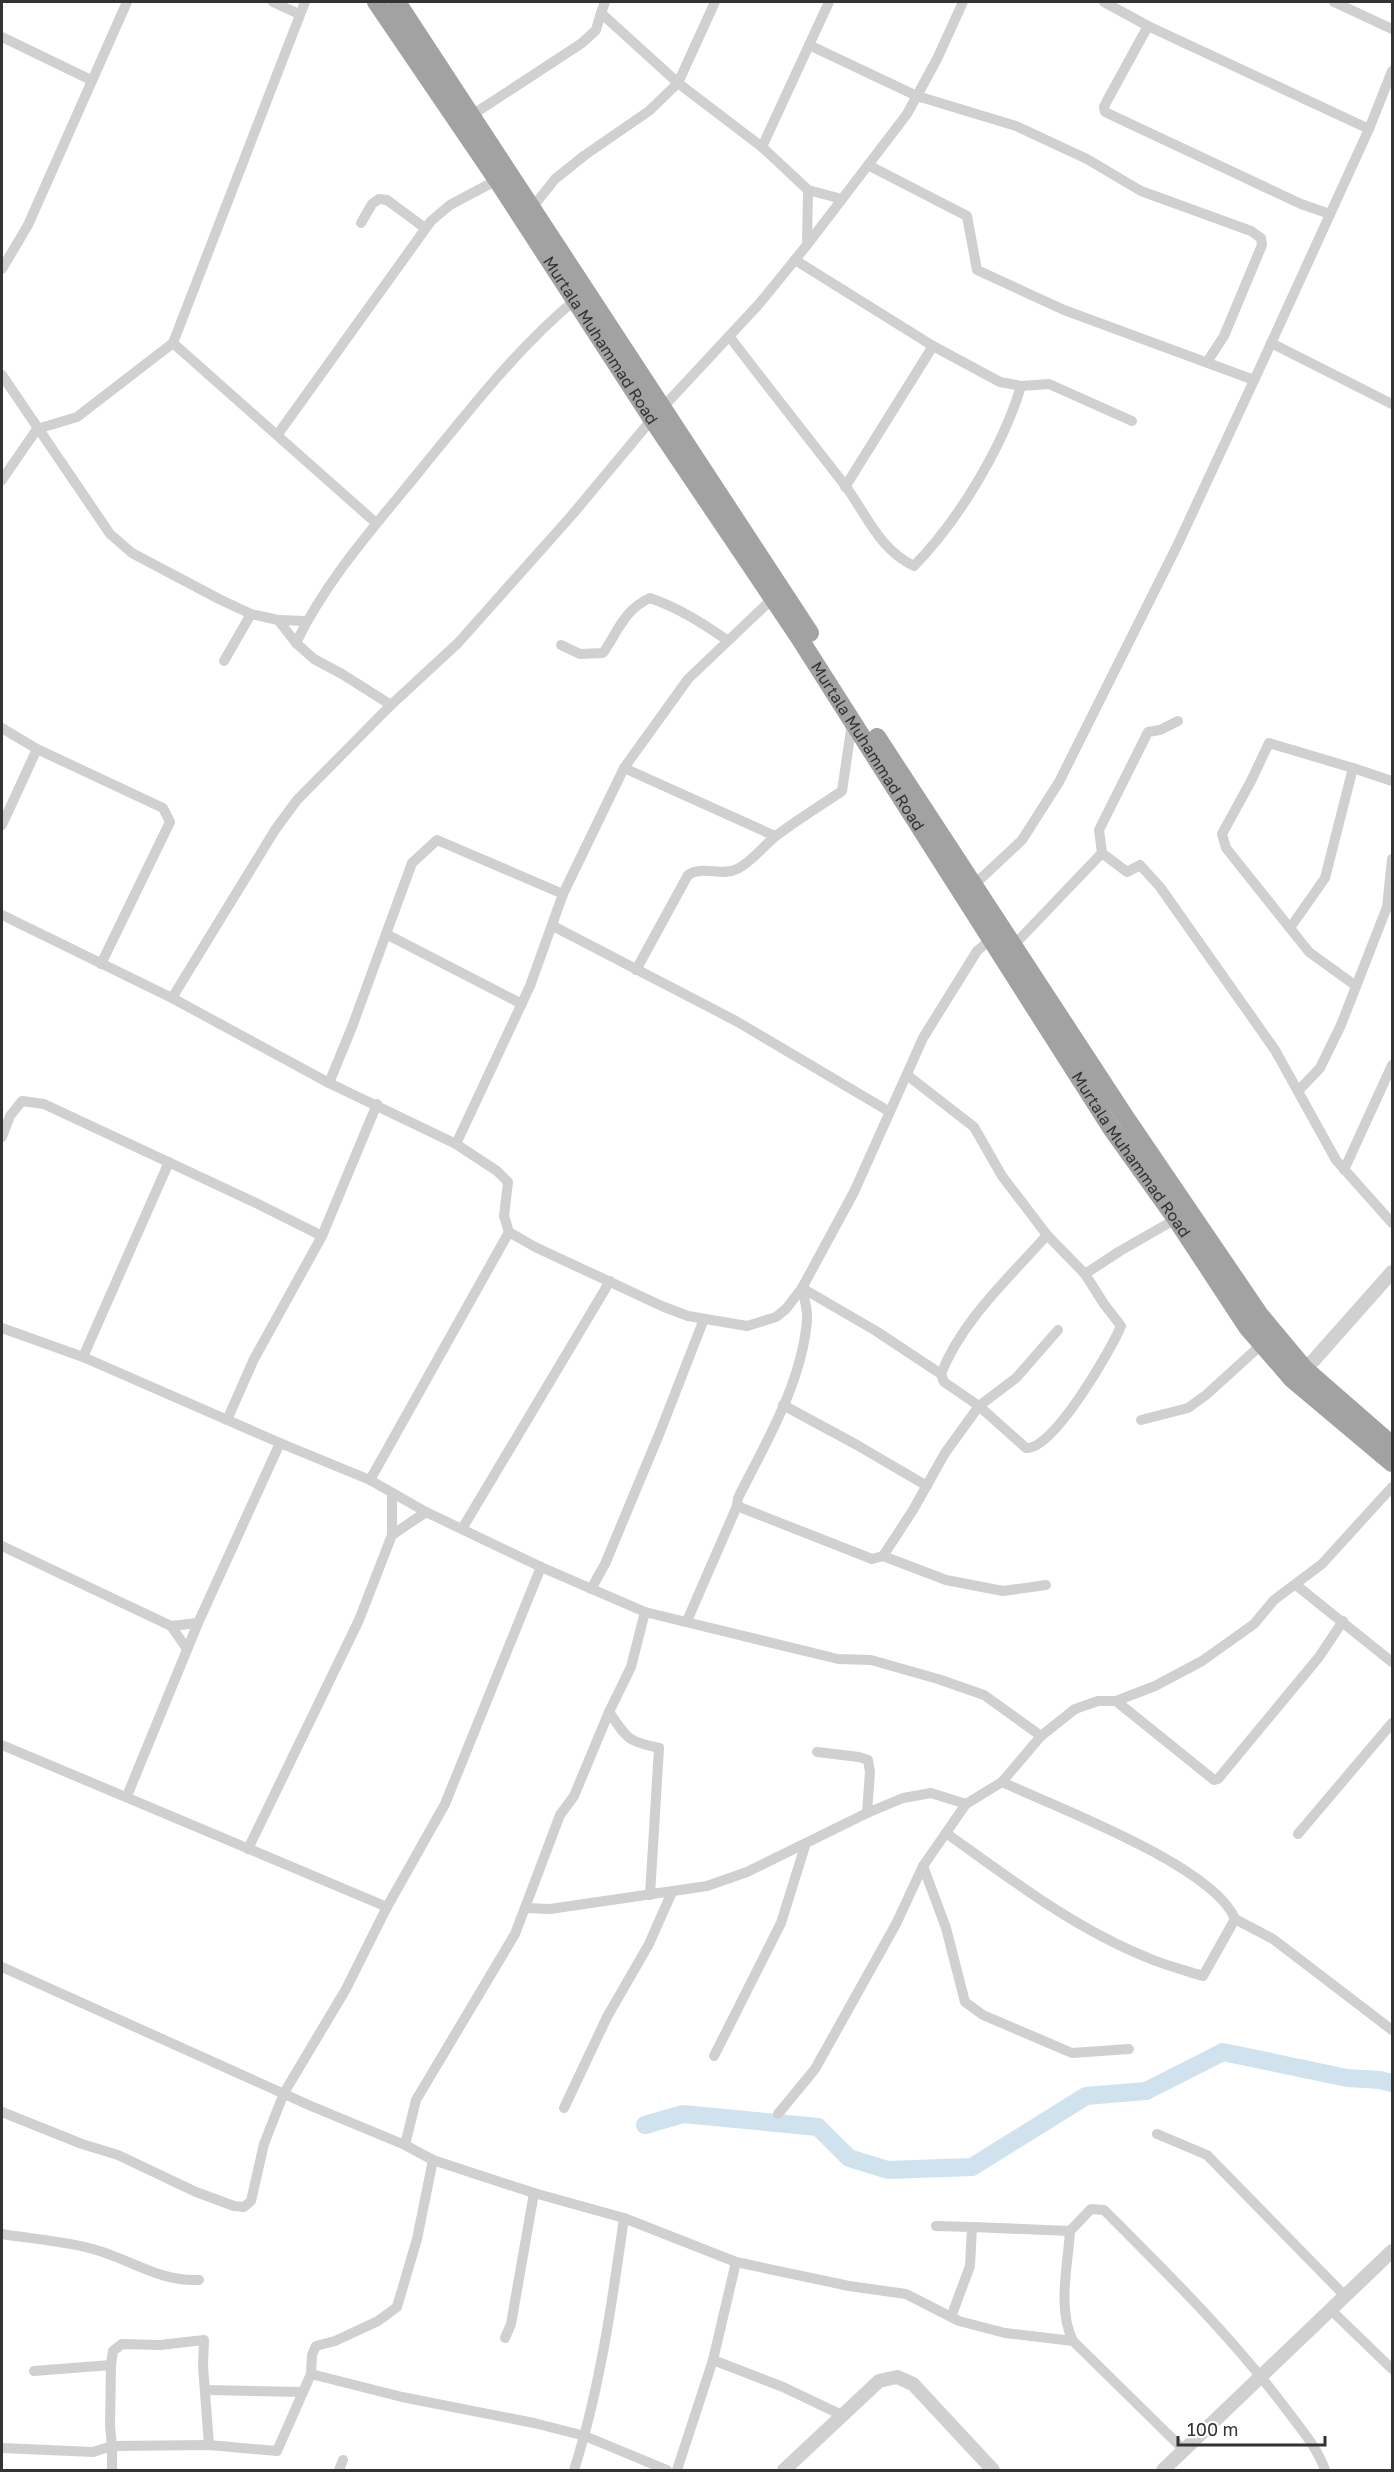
<svg xmlns="http://www.w3.org/2000/svg" width="1394" height="2472" font-family="'Golos Text',sans-serif">
  <style>
    .lines { fill: none; stroke-linecap: round; stroke-linejoin: round }
    .river { stroke: #cfe2ee; stroke-width: 18 }
    .minor { stroke: #d0d0d0; stroke-width: 10 }
    .tertiary { stroke: #d0d0d0; stroke-width: 14 }
    .trunk { stroke: #a2a2a2; stroke-width: 18 }
    .labels { text-anchor: middle; dominant-baseline: central; stroke-width: 6; stroke-linejoin: round; paint-order: stroke }
    .street-label { font-size: 16px; fill: #333; stroke: #fff }
  </style>
  <rect width="100%" height="100%" fill="#fff"/>
  <g class="lines">
    <polyline class="river" points="645,2125 683,2114 818,2127 849,2158 888,2170 972,2167 1086,2096 1146,2091 1223,2052 1347,2078 1380,2080 1392,2083"/>
    <g class="minor">
      <polyline points="273,2 299,14"/>
      <polyline points="1104,2 1148,26 1369,129"/>
      <polyline points="1334,2 1392,29"/>
      <polyline points="601,13 605,2"/>
      <polyline points="1148,26 1108,99 1104,107 1105,112 1301,204 1330,214"/>
      <polyline points="2,37 91,80"/>
      <polyline points="809,45 917,96 1016,126 1087,159 1141,191 1251,231 1261,238 1262,245 1224,336 1207,362"/>
      <polyline points="472,115 582,43 596,30 601,13 678,83 762,147 808,190 842,199"/>
      <polyline points="762,147 829,2"/>
      <polyline points="868,165 967,216 977,270 1064,310 1254,380"/>
      <polyline points="532,208 555,179 585,155 649,111 678,83 715,2"/>
      <polyline points="361,223 372,204 379,199 387,200 425,228"/>
      <polyline points="807,245 808,190"/>
      <polyline points="795,260 933,346 1000,382 1021,386 1049,384 1132,421"/>
      <polyline points="2,269 28,225 127,2"/>
      <path d="M729,336C767,386 806,435 844,484C866,513 879,550 914,566C958,521 1003,447 1021,386"/>
      <polyline points="173,343 376,523"/>
      <polyline points="1271,343 1392,404"/>
      <polyline points="2,375 110,534 132,553 219,599 251,614 278,620 296,643 314,659 342,674 391,705"/>
      <polyline points="278,434 431,221 450,205 497,180"/>
      <polyline points="2,480 37,429 77,417 173,343 305,2"/>
      <polyline points="845,487 933,346"/>
      <polyline points="278,620 306,621"/>
      <path d="M296,643C326,580 375,526 418,473C468,412 515,350 575,300"/>
      <path d="M561,645L580,654L603,653C618,631 625,609 650,598C679,608 702,623 727,640"/>
      <polyline points="224,661 251,614"/>
      <polyline points="2,728 37,749 163,808 170,822 101,964"/>
      <polyline points="624,768 775,836"/>
      <polyline points="1353,768 1269,743 1251,781 1222,834 1226,848 1309,952 1356,986"/>
      <polyline points="2,825 37,749"/>
      <polyline points="1102,853 1099,830 1148,732 1160,730 1178,721"/>
      <polyline points="974,885 1022,840 1059,782 1177,546 1263,361 1369,129 1392,71"/>
      <polyline points="2,915 172,998 329,1083 456,1144 497,1171 508,1182 504,1216 509,1232 535,1247 664,1307 688,1316 747,1326 776,1317 786,1309 802,1288 854,1192 923,1038 977,951 990,940"/>
      <polyline points="553,926 736,1021 890,1112"/>
      <polyline points="1290,928 1325,878 1353,768 1392,781"/>
      <polyline points="386,934 522,1004"/>
      <polyline points="1013,946 1102,853 1127,872 1140,865 1160,887 1275,1050 1336,1160 1392,1223"/>
      <path d="M636,970L688,875C702,865 721,877 737,869C753,861 763,846 776,836C797,820 820,806 842,791L852,723"/>
      <polyline points="172,998 275,830 297,800 391,705 458,643 572,515 652,419 759,304 807,245 907,114 937,59 963,2"/>
      <polyline points="329,1083 352,1027 412,863 437,840 563,894"/>
      <polyline points="1299,1090 1320,1068 1341,1025 1387,907 1392,859"/>
      <polyline points="2,1137 10,1116 22,1101 44,1104 258,1204 322,1236"/>
      <polyline points="456,1144 530,986 563,894 624,768 688,679 771,600"/>
      <polyline points="1344,1170 1392,1065"/>
      <polyline points="1085,1274 1120,1251 1176,1219"/>
      <path d="M802,1288L876,1331L941,1374L944,1382L979,1406L1026,1448C1052,1452 1111,1350 1121,1326L1104,1304L1085,1274L1047,1235L1002,1176L974,1127L907,1075"/>
      <path d="M802,1288C804,1298 808,1310 807,1320C802,1383 766,1442 738,1498L737,1506L872,1559L883,1556L946,1580L1003,1591L1046,1585"/>
      <polyline points="2,1328 83,1357 280,1443"/>
      <polyline points="83,1357 169,1162"/>
      <path d="M941,1374C962,1320 1009,1278 1047,1235"/>
      <polyline points="783,1405 857,1445 927,1486"/>
      <polyline points="227,1420 254,1359 322,1236 377,1104"/>
      <polyline points="1141,1420 1188,1408 1206,1395 1261,1345"/>
      <polyline points="370,1480 509,1232"/>
      <polyline points="462,1529 610,1281"/>
      <polyline points="392,1535 426,1512"/>
      <polyline points="2,1546 171,1626 187,1649"/>
      <polyline points="883,1556 913,1510 945,1453 979,1406 1016,1378 1058,1330"/>
      <polyline points="1296,1585 1392,1662"/>
      <polyline points="591,1589 605,1564 660,1432 704,1319"/>
      <polyline points="687,1621 737,1506"/>
      <polyline points="171,1626 198,1623"/>
      <polyline points="1116,1701 1214,1780 1218,1779 1319,1657 1343,1621"/>
      <path d="M609,1712C628,1739 626,1741 659,1748L650,1895"/>
      <polyline points="2,1745 387,1907"/>
      <polyline points="817,1752 859,1757 868,1760 870,1772 867,1813"/>
      <path d="M1002,1782C1056,1807 1214,1866 1235,1919L1273,1939L1392,2030"/>
      <polyline points="127,1796 198,1623 280,1443 370,1480 426,1512 541,1567 645,1612 838,1659 871,1660 938,1679 984,1695 1041,1736"/>
      <path d="M946,1833C1009,1878 1074,1928 1146,1957C1164,1965 1184,1970 1203,1976L1235,1919"/>
      <polyline points="1298,1834 1392,1723"/>
      <polyline points="248,1849 359,1620 392,1535 392,1493"/>
      <polyline points="923,1866 946,1928 965,2002 983,2015 1072,2053 1129,2049"/>
      <polyline points="526,1908 550,1909 707,1886 747,1872 867,1813 903,1798 931,1793 966,1804"/>
      <polyline points="2,1967 311,2106 405,2145 433,2160 534,2193 624,2218 736,2262 849,2286 906,2294 959,2321 1005,2333 1073,2341"/>
      <polyline points="714,2056 781,1923 805,1846"/>
      <polyline points="564,2108 607,2017 649,1944 672,1892"/>
      <polyline points="2,2112 82,2144 118,2155 196,2192 234,2206 244,2207 251,2201 264,2144 284,2093 346,1989 387,1907 445,1804 541,1567"/>
      <polyline points="778,2114 815,2069 896,1924 923,1866 966,1804 1002,1782 1041,1736 1075,1709 1098,1701 1116,1701 1155,1686 1202,1661 1254,1624 1274,1600 1322,1564 1392,1487"/>
      <polyline points="1157,2134 1207,2155 1346,2297"/>
      <polyline points="405,2145 416,2100 515,1934 560,1815 574,1796 609,1712 631,1667 645,1612"/>
      <polyline points="936,2226 972,2227 970,2266 951,2317"/>
      <path d="M972,2227L1070,2231L1091,2209L1104,2210C1168,2274 1232,2337 1286,2409C1301,2429 1317,2447 1325,2470"/>
      <path d="M1070,2231C1068,2265 1057,2309 1073,2341L1185,2451"/>
      <path d="M2,2234C32,2239 64,2241 93,2249C130,2259 159,2282 199,2280"/>
      <polyline points="1332,2311 1392,2369"/>
      <polyline points="505,2338 511,2324 534,2193"/>
      <polyline points="713,2360 783,2387 844,2416"/>
      <polyline points="34,2371 111,2365"/>
      <polyline points="311,2374 312,2355 316,2346 335,2341 378,2321 397,2307 417,2239 433,2160"/>
      <polyline points="206,2390 303,2392 311,2374 402,2397 534,2423 585,2436 667,2470"/>
      <polyline points="2,2448 93,2452 112,2446 209,2445 277,2451 303,2392"/>
      <polyline points="112,2470 112,2446 110,2426 111,2365 113,2351 122,2344 160,2345 204,2340 203,2366 209,2445"/>
      <polyline points="339,2470 343,2460"/>
      <path d="M574,2470C600,2389 612,2303 624,2218"/>
      <polyline points="677,2470 713,2360 736,2262"/>
    </g>
    <g class="tertiary">
      <polyline points="1298,1374 1314,1360 1392,1272"/>
      <polyline points="784,2470 879,2381 897,2377 913,2384 993,2470"/>
      <polyline points="1163,2470 1392,2251"/>
    </g>
    <g class="trunk">
      <path id="s1" d="M376,2L497,180L652,419L798,636L1111,1128L1176,1219L1247,1327L1292,1379L1392,1463"/>
      <polyline points="397,2 810,633"/>
      <polyline points="877,737 1126,1118 1260,1315 1305,1369 1392,1445"/>
    </g>
  </g>
  <g class="labels">
    <g class="street-label">
      <text stroke="none"><textPath href="#s1" startOffset="406">Murtala Muhammad Road</textPath></text>
      <text stroke="none"><textPath href="#s1" startOffset="892">Murtala Muhammad Road</textPath></text>
      <text stroke="none"><textPath href="#s1" startOffset="1378">Murtala Muhammad Road</textPath></text>
    </g>
  </g>
  <rect width="1394" height="2472" fill="none" stroke="#333333" stroke-width="6"/>
  <path d="M1178 2436v9h147v-9" fill="none" stroke="#333333" stroke-width="3"/>
  <text x="1187" y="2436" font-size="18" fill="#333333" stroke="#ffffff" stroke-width="4.5" paint-order="stroke">100 m</text>
</svg>
